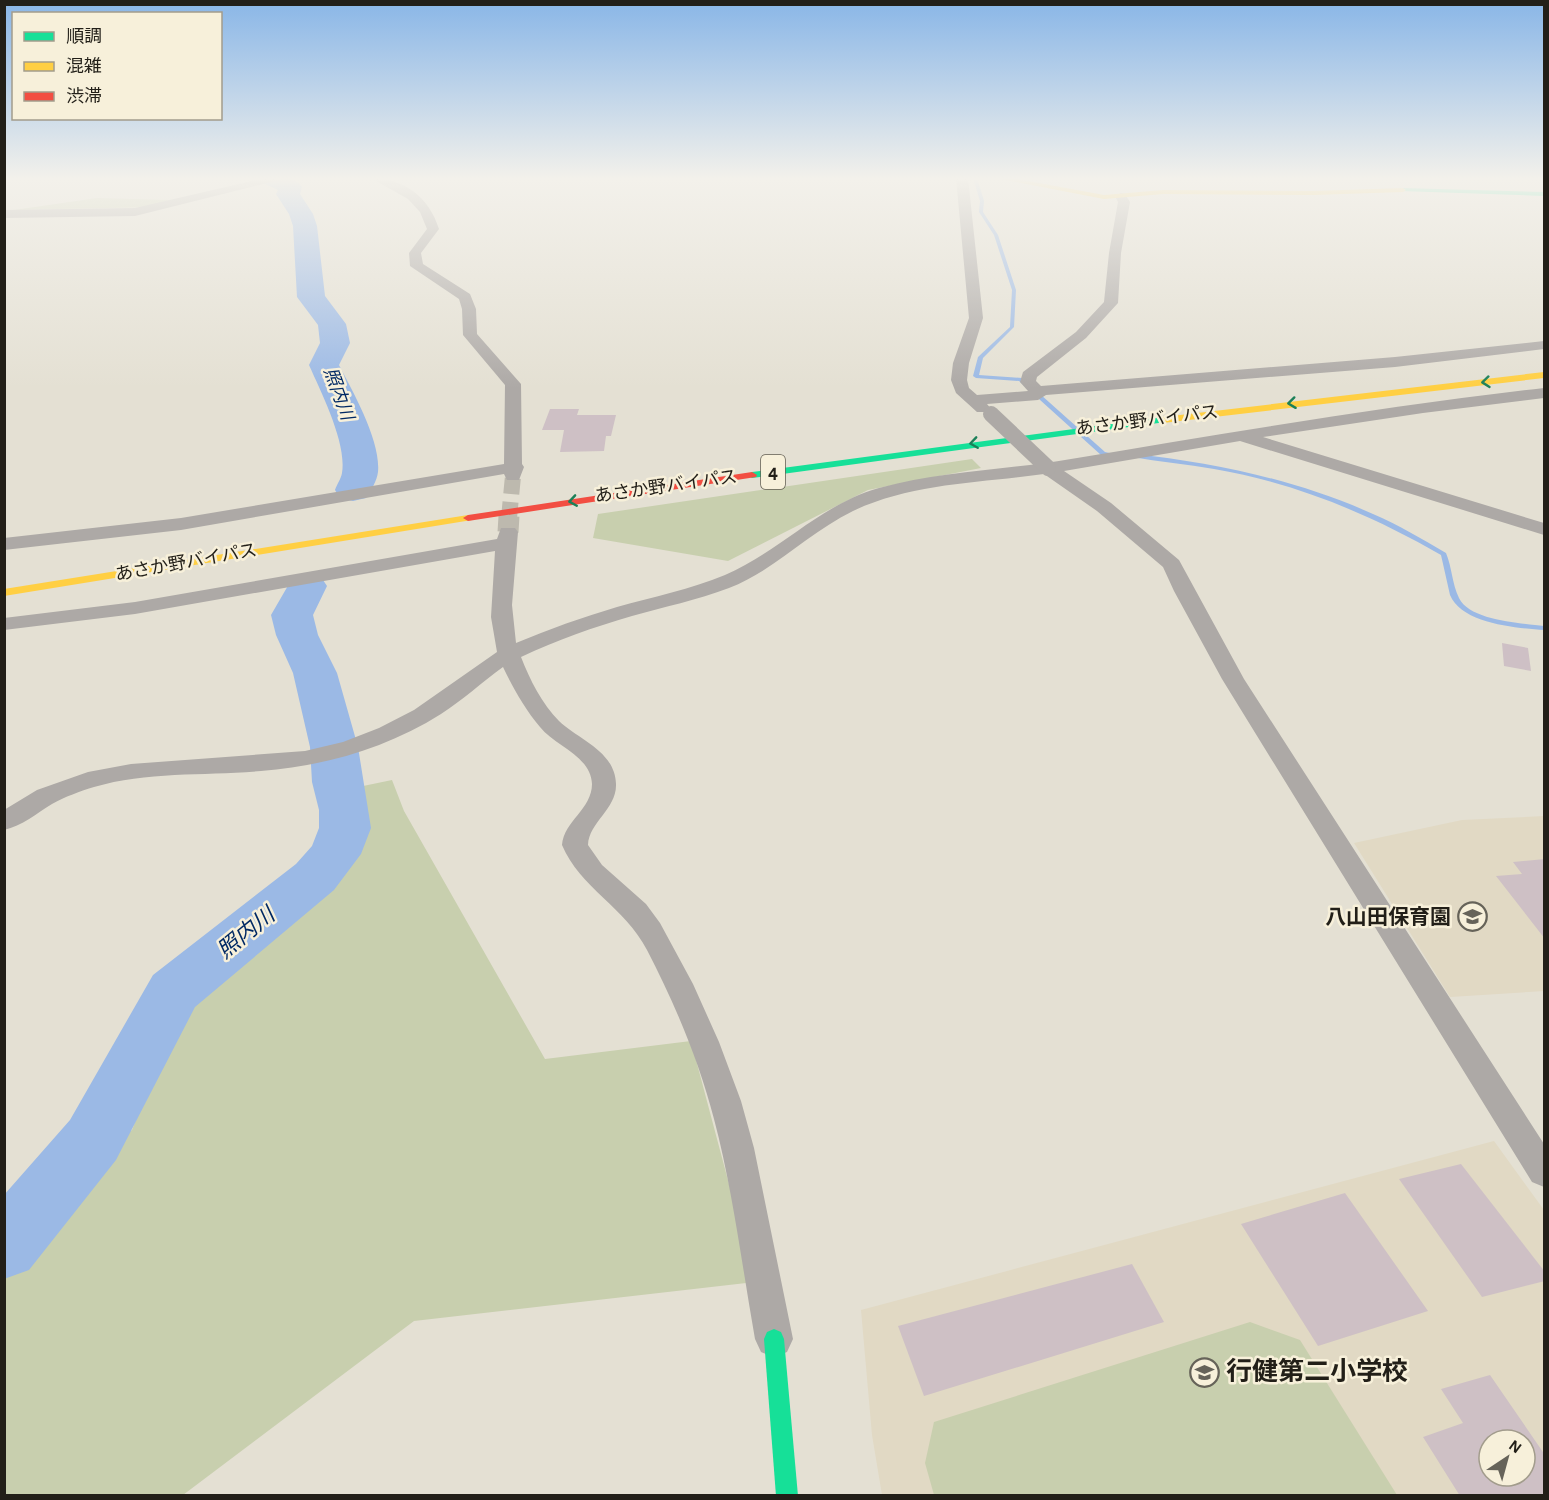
<svg xmlns="http://www.w3.org/2000/svg" width="1549" height="1500" font-family="'Alegreya Sans','Noto Sans JP',sans-serif">
  <style>
    .built { fill: #e1d9c4; fill-rule: evenodd }
    .green { fill: #c8cfae }
    .lines { fill: none; stroke-linecap: round; stroke-linejoin: round }
    .stream { fill: #9bb9e5; fill-rule: evenodd }
    .river { fill: #9bb9e5; fill-rule: evenodd }
    .building { fill: #cec0c5; fill-rule: evenodd }
    .street-tunnel-far1 { stroke: #bdb9ae; stroke-width: 16; stroke-dasharray: 16 8; stroke-linecap: butt }
    .street-tunnel { stroke: #bdb9ae; stroke-width: 21; stroke-dasharray: 21 10; stroke-linecap: butt }
    .street { fill: #ada9a6; fill-rule: evenodd }
    .fast { fill: #16e098; fill-rule: evenodd }
    .slow { fill: #ffcf43; fill-rule: evenodd }
    .jam { fill: #f24e42; fill-rule: evenodd }
    .street-bridge { stroke: #ada9a6; stroke-width: 16 }
    .oneway { stroke: #1c8058 }
    .labels { text-anchor: middle; dominant-baseline: central; stroke-width: 5; stroke-linejoin: round; paint-order: stroke }
    .far-water-label { font-size: 18px; font-style: italic; fill: #012964; stroke: #f7f0da }
    .far-street-label { font-size: 18px; fill: #221f18; stroke: #f7f0da }
    .shield { fill: #f7f0da; stroke: #625e52; stroke-width: 1.5 }
    .shield-label { font-size: 20px; font-weight: bold; fill: #221f18 }
    .poi-label { font-size: 21px; font-weight: bold; fill: #221f18; stroke: #f7f0da; text-anchor: end }
    .water-label { font-size: 22px; font-style: italic; fill: #012964; stroke: #f7f0da }
    .near-poi-label { font-size: 26px; font-weight: bold; fill: #221f18; stroke: #f7f0da; text-anchor: start }
  </style>
  <rect width="100%" height="100%" fill="#e4e0d3"/>
  <g class="built">
    <polygon points="1544,816 1544,991 1450,997 1354,843 1462,820"/>
    <path d="M1494,1141L1544,1210V1495H882L872,1435L861,1310ZM1489,1440H1525V1476H1489Z"/>
  </g>
  <g class="green">
    <polygon points="97,198 169,200 155,207 14,210"/>
    <polygon points="972,459 981,468 868,490 728,561 593,538 598,514"/>
    <polygon points="392,780 404,811 545,1059 691,1041 755,1282 414,1321 183,1495 5,1496 5,1266 98,1151 132,1130 187,990 321,859 339,791"/>
    <polygon points="1250,1322 1300,1340 1397,1495 934,1495 925,1463 934,1422"/>
  </g>
  <g class="lines">
    <g class="stream">
      <polygon points="973,178 977,178 984,201 983,212 998,235 1016,290 1014,327 983,358 979,375 1022,378 1105,452 1114,454 1114,456 1101,455 1019,381 976,378 973,376 978,357 1010,327 1012,290 994,235 979,212 980,201"/>
      <path d="M1134,454C1217,463 1297,480 1373,514C1399,525 1422,539 1446,553C1452,567 1452,584 1459,598C1470,621 1522,623 1544,626V630C1517,628 1462,624 1450,595L1441,555C1370,514 1295,483 1214,469C1187,464 1159,462 1132,457L1131,456Z"/>
    </g>
    <g class="river">
      <path d="M260,178C274,178 294,174 302,187L300,194L313,214L317,226L325,296L346,324L350,343L339,365C353,392 381,441 378,472C377,481 371,490 366,498L353,501L340,498L335,490C337,484 341,479 342,473C347,443 321,392 309,365L320,343L318,325L297,297L293,226L289,214L276,194L278,190L263,183Z"/>
      <polygon points="307,574 321,577 327,586 313,615 318,635 337,673 358,747 371,828 361,854 334,890 195,1007 116,1160 29,1270 4,1279 4,1195 70,1120 153,975 296,864 312,846 319,828 319,810 312,782 310,747 293,673 276,635 271,615 293,577"/>
    </g>
  </g>
  <g class="building">
    <polygon points="550,409 579,409 577,415 616,415 611,436 606,436 604,451 560,452 564,430 542,430"/>
    <polygon points="1502,643 1528,648 1531,671 1504,666"/>
    <polygon points="1545,859 1545,939 1496,876 1522,874 1513,862"/>
    <polygon points="1461,1164 1545,1272 1545,1281 1482,1297 1399,1179"/>
    <polygon points="1345,1193 1428,1311 1318,1346 1241,1224"/>
    <polygon points="1132,1264 1164,1322 924,1396 898,1326"/>
    <path d="M1490,1375L1545,1455V1496H1460L1423,1437L1463,1423L1441,1389ZM1489,1440H1525V1476H1489Z"/>
  </g>
  <g class="lines">
    <polyline class="street-tunnel-far1" points="509,518 513,476"/>
    <polyline class="street-tunnel" points="508,532 509,516"/>
    <g class="street">
      <polygon points="265,178 287,178 135,216 4,218 4,210 135,208"/>
      <path d="M371,178C404,178 429,197 439,229L421,253L423,264L470,294L476,309L477,334L521,384L522,464L524,467L519,480H507L504,474L181,530L4,550V538L181,518L504,464L505,385L463,335L462,309L459,299L410,266L409,253L427,229L420,212L408,199Z"/>
      <polygon points="956,178 968,178 983,318 969,363 967,380 969,388 977,395 1028,391 1020,382 1023,372 1076,332 1104,302 1109,253 1118,202 1115,196 1121,193 1125,194 1130,202 1121,253 1118,303 1086,338 1037,377 1036,381 1041,386 1395,357 1544,341 1544,349 1395,367 1046,395 1038,400 987,404 991,409 989,412 977,412 956,393 951,380 953,363 969,318"/>
      <path d="M1544,388V398L1423,413L1263,437L1544,523V535L1240,441L1064,471L1111,503L1179,560L1244,679L1544,1144V1187L1532,1182L1222,679L1174,591L1163,567L1097,511L1044,474C980,483 912,483 853,511C808,533 775,570 729,588C697,600 664,607 632,616C594,627 557,640 521,657C530,680 542,704 559,721C579,740 615,751 616,784C617,809 589,822 588,845L602,865L646,904L660,923L693,984L719,1042L741,1101L754,1148L793,1339L787,1352L774,1357L761,1352L755,1339C742,1266 733,1191 714,1119C699,1061 675,1004 647,950C625,907 580,888 562,845C564,821 592,809 592,784C591,756 555,746 540,727C525,709 513,688 503,667C482,682 463,700 441,714C387,748 325,766 261,771C206,776 148,771 94,787C81,791 64,797 52,804C37,813 22,826 4,830V810L37,790L88,772L131,764L305,751L343,742L379,728L414,710L497,652L491,617L495,551L135,614L4,630V618L135,602L497,539L501,528H515L518,532L512,605L516,643C549,629 583,617 617,607C653,597 691,589 725,575C781,551 819,505 879,488C942,471 1007,470 1071,459C1228,433 1385,406 1544,388Z"/>
    </g>
    <g class="fast">
      <polygon points="1403,188 1544,192 1544,196 1401,191"/>
      <polygon points="1163,417 1168,420 1166,422 752,478 747,475 752,472"/>
      <polygon points="774,1329 781,1332 784,1339 798,1496 776,1496 764,1339 767,1332"/>
    </g>
    <g class="slow">
      <polygon points="996,178 1012,178 1104,195 1163,190 1313,191 1403,188 1406,190 1403,192 1313,195 1163,194 1104,199"/>
      <polygon points="1544,372 1544,378 1163,423 1158,420 1163,417"/>
      <polygon points="468,515 473,518 472,520 4,596 4,589"/>
    </g>
    <polygon class="jam" points="752,472 757,475 756,477 468,521 463,518 468,515"/>
    <polyline class="street-bridge" points="991,414 1048,468"/>
  </g>
  <defs><path id="oneway-chevron" d="M-2-3.5L2.5 0L-2 3.5" fill="none" stroke-width="1.6" stroke-linecap="round" stroke-linejoin="round" transform="scale(1.5)"/></defs>
  <g class="oneway">
    <use href="#oneway-chevron" transform="translate(1486 382) rotate(174)"/>
    <use href="#oneway-chevron" transform="translate(1292 403) rotate(173)"/>
    <use href="#oneway-chevron" transform="translate(974 443) rotate(172)"/>
    <use href="#oneway-chevron" transform="translate(573 501) rotate(171)"/>
  </g>
  <linearGradient id="sky" x2="0" y2="1"><stop stop-color="#89b6e7"/><stop offset="0.46" stop-color="#f3f1eb"/><stop offset="1" stop-color="#f3f1eb" stop-opacity="0"/></linearGradient>
  <rect width="1549" height="388" fill="url(#sky)"/>
  <defs>
    <symbol id="school-ring" viewBox="-11 -11 22 22"><circle r="9.5" fill="#f7f0da" stroke="#666359" stroke-width="1.5"/><path d="M0-5L7-2L0 1L-7-2ZM-4 1L0 2.5L4 1V4Q0 6-4 4Z" fill="#666359"/></symbol>
  </defs>
  <g fill-rule="evenodd">
    <use href="#school-ring" x="1456" y="900" width="33" height="33"/>
    <use href="#school-ring" x="1188" y="1356" width="33" height="33"/>
  </g>
  <g class="labels">
    <g class="far-water-label">
      <text transform="translate(338 394) rotate(70)">照内川</text>
    </g>
    <g class="far-street-label">
      <text transform="translate(1147 421) rotate(-7)">あさか野バイパス</text>
      <text transform="translate(666 487) rotate(-8)">あさか野バイパス</text>
      <text transform="translate(186 563) rotate(-10)">あさか野バイパス</text>
    </g>
    <rect class="shield" x="761" y="455" width="24" height="34" rx="4.5"/>
    <g class="shield-label">
      <text x="773" y="472">4</text>
    </g>
    <g class="poi-label">
      <text x="1451" y="917">八山田保育園</text>
    </g>
    <g class="water-label">
      <text transform="translate(246 933) rotate(-39)">照内川</text>
    </g>
    <g class="near-poi-label">
      <text x="1226" y="1372">行健第二小学校</text>
    </g>
  </g>
  <rect width="1549" height="1500" fill="none" stroke="#221f18" stroke-width="12"/>
  <rect x="12" y="12" width="210" height="108" fill="#f7f0da" stroke="#a29c8c" stroke-width="1.5"/>
  <rect x="24" y="32" width="30" height="9" fill="#16e098" stroke="#a29c8c" stroke-width="1.5"/>
  <text x="66" y="42" font-size="18" fill="#221f18">順調</text>
  <rect x="24" y="62" width="30" height="9" fill="#ffcf43" stroke="#a29c8c" stroke-width="1.5"/>
  <text x="66" y="72" font-size="18" fill="#221f18">混雑</text>
  <rect x="24" y="92" width="30" height="9" fill="#f24e42" stroke="#a29c8c" stroke-width="1.5"/>
  <text x="66" y="102" font-size="18" fill="#221f18">渋滞</text>
  <g transform="translate(1507 1458) rotate(36)"><circle r="28" fill="#f7f0da" stroke="#a29c8c" stroke-width="1.5"/>
  <path d="M0-4.5L10 22L0 15L-10 22Z" fill="#666359"/>
  <text y="-9" font-size="16" font-weight="bold" text-anchor="middle" fill="#221f18">N</text>
  </g>
</svg>
